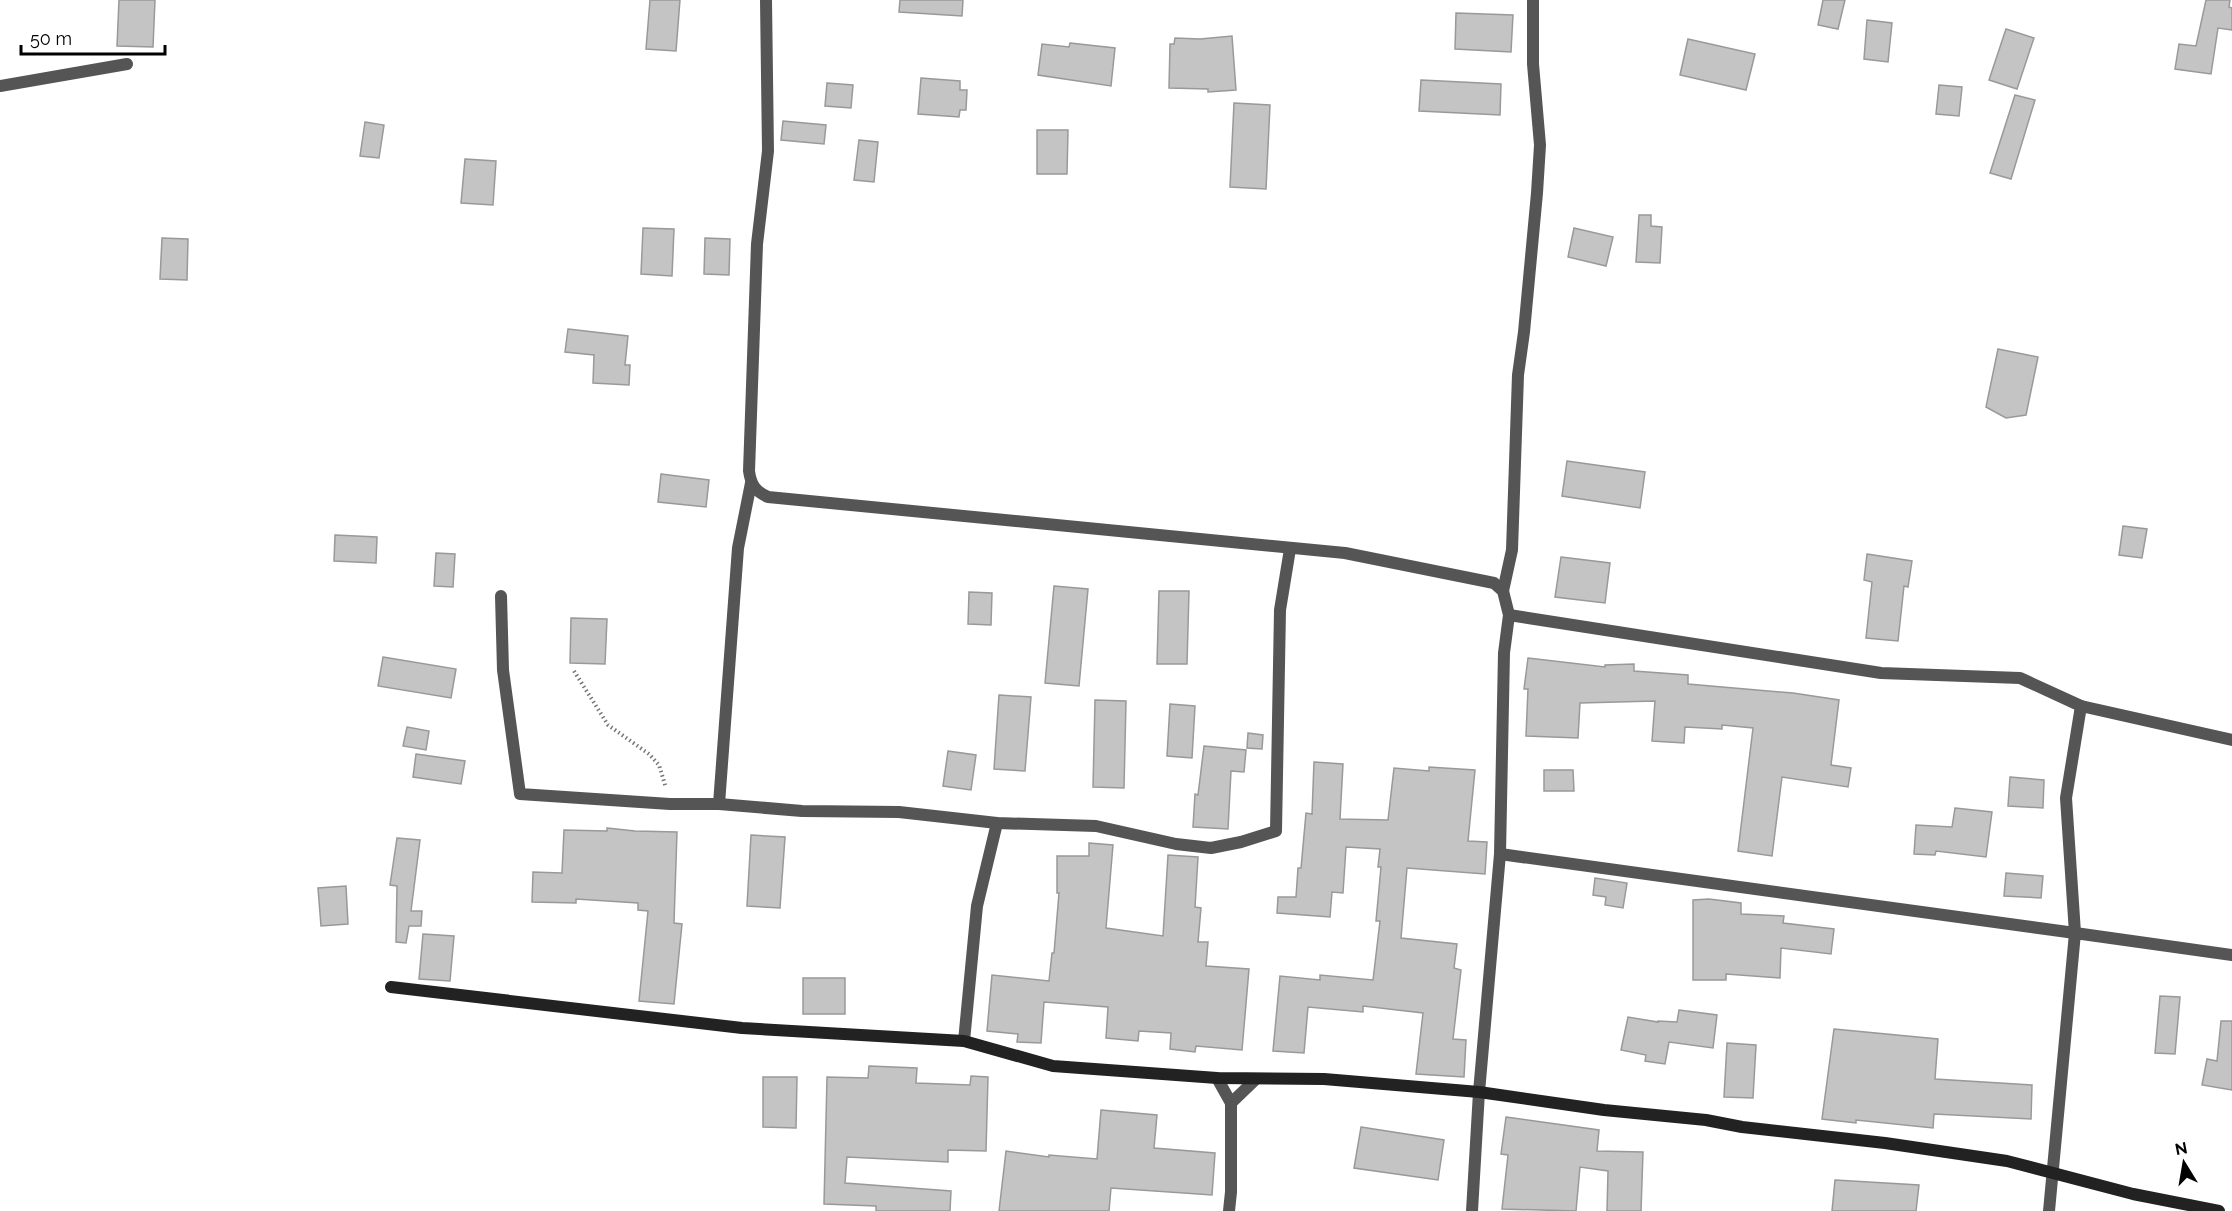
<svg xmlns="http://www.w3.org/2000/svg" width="2232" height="1211" font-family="Raleway,sans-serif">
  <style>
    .building { fill: #c4c4c4; stroke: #999; stroke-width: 1.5 }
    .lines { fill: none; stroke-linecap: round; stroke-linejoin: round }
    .path { stroke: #777; stroke-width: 4; stroke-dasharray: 1.5 3; stroke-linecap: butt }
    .street { stroke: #555; stroke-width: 12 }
    .secondary { stroke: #222; stroke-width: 12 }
  </style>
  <rect width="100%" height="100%" fill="#fff"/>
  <g class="building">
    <polygon points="119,0 155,0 153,47 117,46"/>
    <polygon points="650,0 680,0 676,51 646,49"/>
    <polygon points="900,0 963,0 962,16 899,12"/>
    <polygon points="1823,0 1845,0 1838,29 1818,25"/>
    <polygon points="2206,0 2230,0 2229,7 2232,8 2232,30 2218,28 2211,74 2175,69 2179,44 2196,46"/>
    <polygon points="1456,13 1513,15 1511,52 1455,49"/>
    <polygon points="1867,20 1892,23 1888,62 1864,59"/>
    <polygon points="2006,29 2034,38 2017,89 1989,80"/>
    <polygon points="1232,36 1236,90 1208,92 1208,89 1169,88 1170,44 1174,44 1175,38 1200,39"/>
    <polygon points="1688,39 1755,54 1746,90 1680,75"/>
    <polygon points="1070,43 1115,48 1111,86 1038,75 1042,44 1069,47"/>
    <polygon points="921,78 960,81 960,90 967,90 966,110 960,110 959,117 918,114"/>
    <polygon points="1421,80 1501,84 1500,115 1419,111"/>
    <polygon points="827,83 853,85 851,108 825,106"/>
    <polygon points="1939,85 1962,87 1959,116 1936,114"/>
    <polygon points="2015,95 2035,100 2011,179 1990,173"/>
    <polygon points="1234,103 1270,105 1266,189 1230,187"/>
    <polygon points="783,121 826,125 824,144 781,140"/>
    <polygon points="365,122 384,125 379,158 360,156"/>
    <polygon points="1037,130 1068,130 1067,174 1037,174"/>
    <polygon points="859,140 878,142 874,182 854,180"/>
    <polygon points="465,159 496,161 493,205 461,203"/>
    <polygon points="1639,215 1651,215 1651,226 1662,227 1660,263 1636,262"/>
    <polygon points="643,228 674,229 672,276 641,274"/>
    <polygon points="1574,228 1613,237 1606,266 1568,257"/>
    <polygon points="162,238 188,239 187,280 160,279"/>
    <polygon points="705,238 730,239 729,275 704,274"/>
    <polygon points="568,329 628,336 625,365 630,365 629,385 593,383 594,355 565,352"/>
    <polygon points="1998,349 2038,357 2026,415 2006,418 1986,407"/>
    <polygon points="1567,461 1645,472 1640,508 1562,496"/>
    <polygon points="661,474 709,480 706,507 658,502"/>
    <polygon points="2123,526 2147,529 2142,558 2119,555"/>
    <polygon points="335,535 377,537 376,563 334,561"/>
    <polygon points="436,553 455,554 453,587 434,586"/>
    <polygon points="1867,554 1912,561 1908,587 1904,586 1898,641 1866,638 1872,582 1864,580"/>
    <polygon points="1561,557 1610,563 1605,603 1555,597"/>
    <polygon points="1054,586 1088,589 1079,686 1045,683"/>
    <polygon points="1159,591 1189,591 1187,664 1157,664"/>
    <polygon points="969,592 992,593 991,625 968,624"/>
    <polygon points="571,618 607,619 605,664 570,663"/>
    <polygon points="383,657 456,669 451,698 378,686"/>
    <polygon points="1528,658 1605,667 1605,665 1634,664 1634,671 1688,675 1688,684 1793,693 1839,700 1831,765 1851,768 1848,787 1782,777 1772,856 1738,851 1753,728 1722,725 1722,729 1685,727 1684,743 1652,741 1655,701 1580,703 1578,738 1526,736 1528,689 1524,689"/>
    <polygon points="999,695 1031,697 1025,771 994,769"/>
    <polygon points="1095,700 1126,701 1124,788 1093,787"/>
    <polygon points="1170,704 1195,706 1192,758 1167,756"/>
    <polygon points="407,727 429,731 426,750 403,746"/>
    <polygon points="1248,733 1263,735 1262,749 1247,748"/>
    <polygon points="1204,746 1246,750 1244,772 1231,771 1228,829 1193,827 1195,794 1198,795"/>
    <polygon points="948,751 976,755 971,790 943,786"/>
    <polygon points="416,754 465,761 461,784 413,777"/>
    <polygon points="1314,762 1343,764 1340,819 1388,820 1394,768 1429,771 1429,767 1475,770 1468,841 1487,842 1485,874 1407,868 1401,938 1457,944 1454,968 1461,970 1453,1039 1466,1040 1464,1077 1416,1074 1423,1013 1363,1006 1363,1012 1308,1007 1304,1053 1273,1051 1280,976 1320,980 1320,975 1373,980 1380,921 1376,921 1381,867 1378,867 1380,849 1346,847 1343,893 1332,892 1330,917 1277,913 1278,897 1296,897 1298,868 1301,868 1306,813 1312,814"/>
    <polygon points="1544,770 1573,770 1574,791 1544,791"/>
    <polygon points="2010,777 2044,780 2043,808 2008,806"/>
    <polygon points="1955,808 1992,812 1986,857 1936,851 1935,855 1914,854 1916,825 1952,827"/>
    <polygon points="607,828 635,831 677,832 674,923 682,924 674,1004 639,1001 648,911 638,910 638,903 576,899 576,903 532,902 533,872 562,873 564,830 607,831"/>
    <polygon points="751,835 785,837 780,908 747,906"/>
    <polygon points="397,838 420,840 411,911 422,911 421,926 409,926 406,943 396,942 397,886 390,885"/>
    <polygon points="1089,843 1113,845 1106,928 1163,936 1168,855 1198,857 1195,907 1201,908 1198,942 1208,942 1206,966 1249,969 1242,1050 1196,1046 1195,1052 1170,1049 1171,1033 1139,1031 1138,1041 1106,1038 1108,1007 1044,1002 1041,1043 1017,1042 1018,1034 987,1031 992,975 1049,981 1052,953 1054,953 1059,893 1057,893 1057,856 1089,856"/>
    <polygon points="2006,873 2043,876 2041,898 2004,896"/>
    <polygon points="1595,878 1627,883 1623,908 1605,905 1606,897 1593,895"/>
    <polygon points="346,886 348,924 321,926 318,888"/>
    <polygon points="1709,899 1741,903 1741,914 1784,916 1783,923 1834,929 1831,954 1781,948 1780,978 1726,974 1726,980 1693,980 1693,900"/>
    <polygon points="423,934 454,936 450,981 419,979"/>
    <rect x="803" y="978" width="42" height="36"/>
    <polygon points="2160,996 2180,997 2175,1054 2155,1053"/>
    <polygon points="1679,1010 1717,1015 1713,1048 1669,1042 1665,1064 1645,1061 1646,1055 1621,1050 1628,1017 1658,1022 1658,1021 1677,1022"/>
    <polygon points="2221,1021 2232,1021 2232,1090 2202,1085 2207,1059 2217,1061"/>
    <polygon points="1834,1029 1938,1039 1935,1079 2032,1085 2031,1119 1934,1114 1933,1128 1856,1120 1856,1123 1822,1119"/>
    <polygon points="1727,1043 1756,1045 1753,1098 1724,1097"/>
    <polygon points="869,1066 917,1068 916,1083 970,1085 971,1076 988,1077 986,1151 948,1150 948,1162 847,1157 845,1183 951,1191 950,1211 876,1211 876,1206 824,1204 827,1077 868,1078"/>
    <polygon points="763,1077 797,1077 796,1128 763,1127"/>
    <polygon points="1101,1110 1157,1115 1154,1148 1215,1153 1212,1195 1111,1188 1109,1211 999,1211 1006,1151 1049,1157 1049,1155 1097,1159"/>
    <polygon points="1506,1117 1599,1130 1597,1151 1643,1152 1641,1211 1607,1211 1608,1171 1580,1167 1576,1211 1502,1209 1508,1155 1501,1154"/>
    <polygon points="1361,1127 1444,1140 1438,1180 1354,1168"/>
    <polygon points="1835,1180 1919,1185 1916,1211 1832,1211"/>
  </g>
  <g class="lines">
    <polyline class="path" points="574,671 608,725 649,754 659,765 666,788"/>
    <g class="street">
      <path d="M766,0L768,151L757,244L749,471C751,485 755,491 768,497L1345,553L1494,583L1503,591L1509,615L1504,653L1500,854L1479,1092L1472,1211"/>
      <polyline points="0,86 127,64"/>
      <polyline points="1503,591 1512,550 1518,375 1524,332 1537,193 1540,145 1533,64 1533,0"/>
      <polyline points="501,596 503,670 520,794 670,804 719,804 802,811 899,812 997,823 1096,826 1176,844 1211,848 1241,842 1276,831 1280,610 1290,549"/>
      <polyline points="1509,615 1881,673 2020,678 2081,706"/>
      <polyline points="719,804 738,548 751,483"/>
      <polyline points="1500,854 2075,933 2066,798 2081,706 2232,740"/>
      <polyline points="964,1041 977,906 997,823"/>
      <polyline points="1217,1078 1231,1103 1231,1192 1229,1211"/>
      <polyline points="1231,1103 1256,1079"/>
      <polyline points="2049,1211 2075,933 2232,955"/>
    </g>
    <polyline class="secondary" points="391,987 742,1028 964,1041 1053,1066 1217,1078 1324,1079 1479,1092 1604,1110 1706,1120 1742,1127 1885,1143 2007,1161 2133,1194 2219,1211"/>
  </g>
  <g transform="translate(2184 1163) rotate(349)" stroke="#ffffff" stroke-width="4.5" paint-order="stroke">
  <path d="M0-4.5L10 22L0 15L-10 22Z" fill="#000000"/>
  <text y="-9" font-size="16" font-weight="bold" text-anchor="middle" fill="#000000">N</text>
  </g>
  <path d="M21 45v9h144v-9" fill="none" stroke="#000000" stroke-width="3"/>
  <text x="30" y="45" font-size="18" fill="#000000" stroke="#ffffff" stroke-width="4.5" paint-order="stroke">50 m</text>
</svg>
